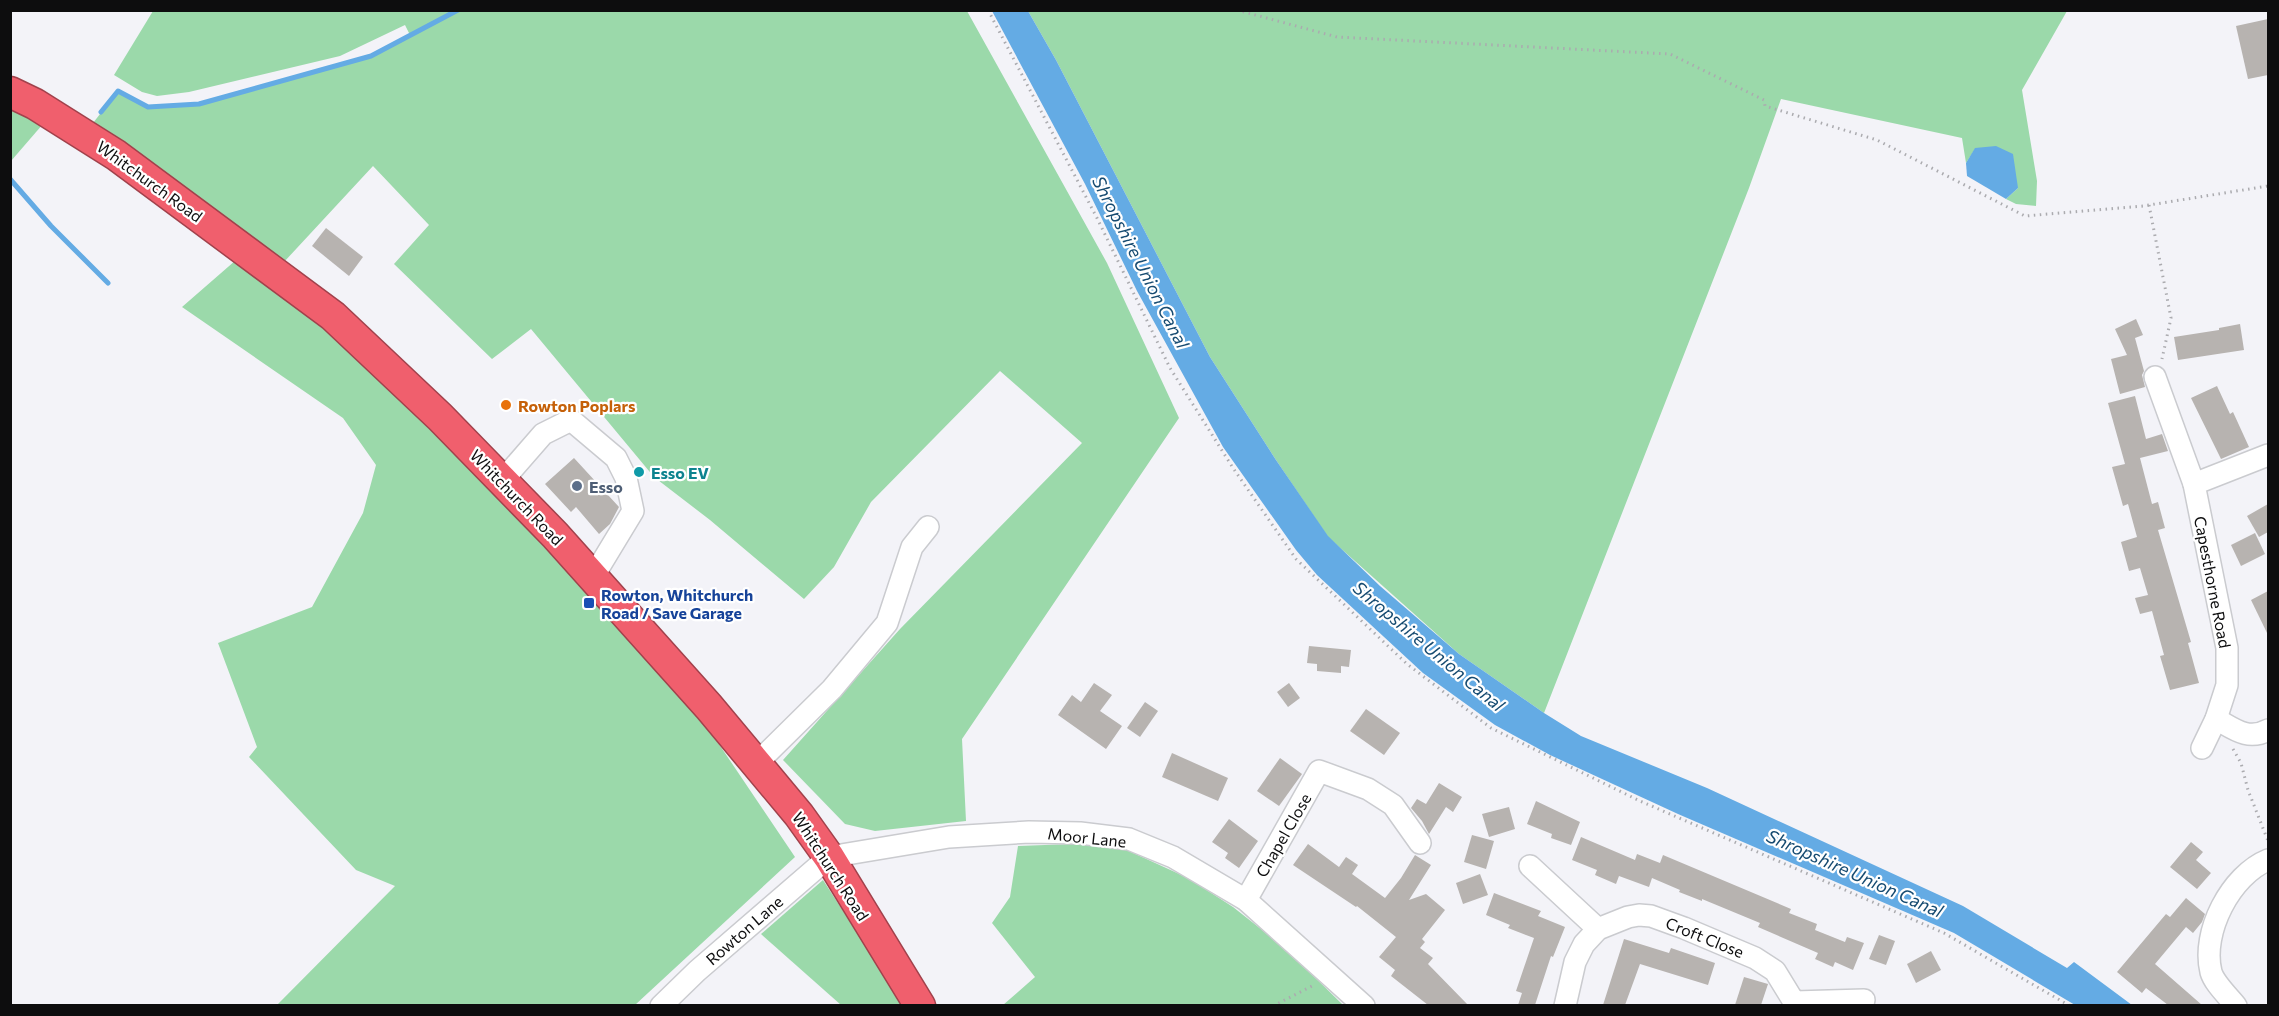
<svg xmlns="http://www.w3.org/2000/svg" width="2279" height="1016" font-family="Commissioner,sans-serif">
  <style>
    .green { fill: #9bd9aa }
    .water { fill: #64abe4 }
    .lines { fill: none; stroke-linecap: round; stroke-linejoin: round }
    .stream { stroke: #64abe4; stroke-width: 5 }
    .building { fill: #b7b3b0 }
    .minor-casing { stroke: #cacbcf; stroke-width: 24 }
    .highway-casing { stroke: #a1424c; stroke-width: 33 }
    .path { stroke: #ababaf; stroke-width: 3; stroke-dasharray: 1.5 4.5; stroke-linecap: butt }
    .minor { stroke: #fff; stroke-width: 21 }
    .highway { stroke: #f05f6d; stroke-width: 30 }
    .food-dot { fill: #e8710a; stroke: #fff; stroke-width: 2 }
    .culture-dot { fill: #0f9aa8; stroke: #fff; stroke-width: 2 }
    .service-dot { fill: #5c6f8a; stroke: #fff; stroke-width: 2 }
    .transit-dot { fill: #1a4fb4; stroke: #fff; stroke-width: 2 }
    .labels { text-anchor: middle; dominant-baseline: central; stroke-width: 4.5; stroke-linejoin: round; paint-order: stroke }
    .street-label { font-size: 16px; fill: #0d0d0e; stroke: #fff }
    .food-label { font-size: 16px; font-weight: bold; fill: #c56008; stroke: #fff; text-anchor: start }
    .culture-label { font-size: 16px; font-weight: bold; fill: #0d838f; stroke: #fff; text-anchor: start }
    .service-label { font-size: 16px; font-weight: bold; fill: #4e5e75; stroke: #fff; text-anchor: start }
    .transit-label { font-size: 16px; font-weight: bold; fill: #164399; stroke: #fff; text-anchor: start }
    .water-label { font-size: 18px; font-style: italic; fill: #164b71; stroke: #fff }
  </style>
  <rect width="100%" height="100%" fill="#f3f3f8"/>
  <g class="green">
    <polygon points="153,11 967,11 1107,263 1179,418 962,739 966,821 875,831 845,824 783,760 900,629 1082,443 1000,371 871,502 834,567 804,599 710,520 654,477 531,329 492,359 394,264 429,225 373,166 284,262 93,123 118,91 148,107 199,104 371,56 410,35 405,25 340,56 189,92 157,96 142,92 114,75"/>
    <polygon points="1028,11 2067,11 2022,90 2037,181 2036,206 2016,204 2006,199 2018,188 1975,149 1966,163 1962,138 1781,99 1749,188 1544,713 1459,654 1328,537 1276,460 1210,357 1056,60"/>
    <polygon points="11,106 43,124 11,161"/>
    <polygon points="236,260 317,322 395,389 550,553 702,719 795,857 635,1005 277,1005 395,886 356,870 249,757 257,747 218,643 312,607 363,513 376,465 343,418 182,307"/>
    <polygon points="1072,844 1118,846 1188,878 1233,907 1285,948 1343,1005 1003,1005 1035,977 992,923 1010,897 1018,846"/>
    <polygon points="823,880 904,1005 841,1005 761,934"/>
  </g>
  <g class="water">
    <polygon points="992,11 1028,11 1056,60 1210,357 1276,460 1328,536 1380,586 1459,654 1544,713 1581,736 1707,788 1963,906 2067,968 2074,962 2132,1005 2075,1005 1954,933 1678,814 1550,755 1495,725 1423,673 1317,575 1296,550 1223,447 1137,291 1085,184"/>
    <polygon points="1996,146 2013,154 2018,188 2006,199 1967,176 1966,163 1975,148"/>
  </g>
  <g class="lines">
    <g class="stream">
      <polyline points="101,112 118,91 148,107 199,104 371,56 458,10"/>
      <polyline points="10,179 51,226 108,283"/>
    </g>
  </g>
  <g class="building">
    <polygon points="2268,19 2268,75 2248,79 2236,26"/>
    <polygon points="326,228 363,257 349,276 312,246"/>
    <polygon points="2136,319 2143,335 2135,338 2144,371 2142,375 2145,387 2120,394 2111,359 2127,355 2115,329"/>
    <polygon points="2240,324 2244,350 2178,360 2174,337 2219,330 2219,328"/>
    <polygon points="2217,386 2230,414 2233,412 2249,447 2221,459 2191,398"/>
    <polygon points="2135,396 2146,439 2162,434 2168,451 2140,458 2152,504 2158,502 2165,528 2158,530 2191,642 2188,643 2199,683 2170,690 2160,656 2164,655 2152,611 2140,614 2135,598 2148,595 2140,568 2129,571 2121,542 2137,537 2128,504 2123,506 2112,467 2125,464 2108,403"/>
    <polygon points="574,458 619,507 610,524 599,534 576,507 571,512 545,484"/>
    <polygon points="2268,504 2268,532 2259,537 2247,516"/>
    <polygon points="2255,533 2265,554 2241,566 2231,545"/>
    <polygon points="2268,591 2268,635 2251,600"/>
    <polygon points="1309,646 1351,650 1349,667 1341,666 1341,673 1317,671 1317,664 1307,663"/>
    <polygon points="1094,683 1112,695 1100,711 1122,726 1106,749 1058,715 1072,695 1081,702"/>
    <polygon points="1289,683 1300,698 1288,707 1277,692"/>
    <polygon points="1145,702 1158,711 1140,737 1127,728"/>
    <polygon points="1366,709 1400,733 1384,755 1350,731"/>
    <polygon points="1172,753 1228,778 1218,801 1162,777"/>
    <polygon points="1280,758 1302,774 1279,806 1257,791"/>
    <polygon points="1439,783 1462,797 1453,812 1446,807 1429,834 1422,821 1411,808 1417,799 1426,804"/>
    <polygon points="1536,801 1580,822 1571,845 1551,838 1552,834 1527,824"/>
    <polygon points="1509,807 1515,829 1489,837 1482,814"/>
    <polygon points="1229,819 1258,841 1239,868 1225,858 1228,853 1212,842"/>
    <polygon points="1472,835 1494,841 1486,869 1464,862"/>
    <polygon points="1581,837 1635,860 1637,854 1660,863 1663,855 1791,909 1789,913 1817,924 1815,930 1845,942 1847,937 1864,943 1853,970 1835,962 1833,967 1815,959 1818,953 1758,927 1760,923 1702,899 1702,901 1679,892 1680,890 1652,878 1649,887 1619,876 1616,884 1595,875 1597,870 1572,860"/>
    <polygon points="2191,842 2203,852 2196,860 2211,873 2197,889 2170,867"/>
    <polygon points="1308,844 1339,867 1346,857 1358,865 1352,874 1385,898 1401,878 1415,855 1431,865 1409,900 1426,894 1445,910 1422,939 1425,942 1420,948 1433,958 1428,964 1468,1005 1428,1005 1391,976 1395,970 1379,957 1396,937 1357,906 1356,907 1293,865"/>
    <polygon points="1480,874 1488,895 1463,904 1456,883"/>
    <polygon points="1494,893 1541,911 1538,916 1565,927 1553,957 1551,956 1535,1005 1518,1005 1522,993 1516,991 1534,938 1508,928 1510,925 1486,915"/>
    <polygon points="2186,898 2205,914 2202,922 2193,933 2186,927 2155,964 2202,1005 2168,1005 2146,988 2142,993 2117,972 2166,914 2170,917"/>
    <polygon points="1879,935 1895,941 1886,965 1869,959"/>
    <polygon points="1624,939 1669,953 1671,948 1715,963 1708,985 1640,964 1625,1005 1603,1005"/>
    <polygon points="1931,951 1941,970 1916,983 1907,964"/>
    <polygon points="1744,977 1768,984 1761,1005 1735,1005"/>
  </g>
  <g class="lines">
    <defs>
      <g id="minor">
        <polyline points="2155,377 2194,484"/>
        <polyline points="502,481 543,434 571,420 616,458 626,478 633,511 593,577"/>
        <path d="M2216,719C2234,729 2248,741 2268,730"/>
        <polyline points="2202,748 2216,719 2227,685 2227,648 2194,484 2268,455"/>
        <polyline points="756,764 832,689 887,623 912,547 928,527"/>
        <polyline points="1530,866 1598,929"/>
        <polyline points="1246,900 1319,771 1368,789 1393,805 1420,843"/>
        <polyline points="661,1006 697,971 829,857 949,837 1029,832 1080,833 1129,839 1173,857 1246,900 1364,1006"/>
        <polyline points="1565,1006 1575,962 1584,944 1598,929 1628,917 1639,915 1651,916 1684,928 1755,958 1775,971 1794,1002 1864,1000"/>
        <path d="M2236,1006C2228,996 2214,983 2211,972C2201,932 2231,875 2268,860"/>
      </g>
      <polyline id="highway" points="10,92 35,104 116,155 333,316 440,417 555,535 709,707 799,815 829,857 920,1006"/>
    </defs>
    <use href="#minor" class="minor-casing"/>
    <use href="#highway" class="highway-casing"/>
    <g class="path">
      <polyline points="988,10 1097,218 1170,368 1233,468 1296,559 1407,664 1491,728 1640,801 1944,933 2070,1006"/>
      <polyline points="1237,10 1337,37 1670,54 1764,100 1765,106 1877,140 2025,216 2143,206 2268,186"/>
      <polyline points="2149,205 2171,318 2162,359"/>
      <polyline points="2233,749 2241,763 2248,790 2268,841"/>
      <polyline points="1273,1006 1314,985"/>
    </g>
    <use href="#minor" class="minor"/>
    <use href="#highway" class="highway"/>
  </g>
  <circle class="food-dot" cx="506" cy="405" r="6"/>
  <circle class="culture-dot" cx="639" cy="472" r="6"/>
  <circle class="service-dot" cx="577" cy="486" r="6"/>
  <rect class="transit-dot" x="583" y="597" width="12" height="12" rx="3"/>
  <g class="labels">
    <g class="street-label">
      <text transform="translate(150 181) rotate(36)">Whitchurch Road</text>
      <text transform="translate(517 497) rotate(46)">Whitchurch Road</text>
      <text transform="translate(2213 582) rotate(79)">Capesthorne Road</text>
      <text transform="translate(1283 835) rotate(-60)">Chapel Close</text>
      <text transform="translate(1087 837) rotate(6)">Moor Lane</text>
      <text transform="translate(831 866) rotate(57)">Whitchurch Road</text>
      <text transform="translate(744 930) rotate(-41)">Rowton Lane</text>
      <text transform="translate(1705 937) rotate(22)">Croft Close</text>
    </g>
    <g class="food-label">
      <text x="518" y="405">Rowton Poplars</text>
    </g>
    <g class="culture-label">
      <text x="651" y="472">Esso EV</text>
    </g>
    <g class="service-label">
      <text x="589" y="486">Esso</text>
    </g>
    <g class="transit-label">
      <text x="601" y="594">Rowton, Whitchurch<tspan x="601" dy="18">Road / Save Garage</tspan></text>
    </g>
    <g class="water-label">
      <text transform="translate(1141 262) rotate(63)">Shropshire Union Canal</text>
      <text transform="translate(1429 646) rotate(40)">Shropshire Union Canal</text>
      <text transform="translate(1855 873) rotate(24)">Shropshire Union Canal</text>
    </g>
  </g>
  <rect width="2279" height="1016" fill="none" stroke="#0d0d0e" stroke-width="24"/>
</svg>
